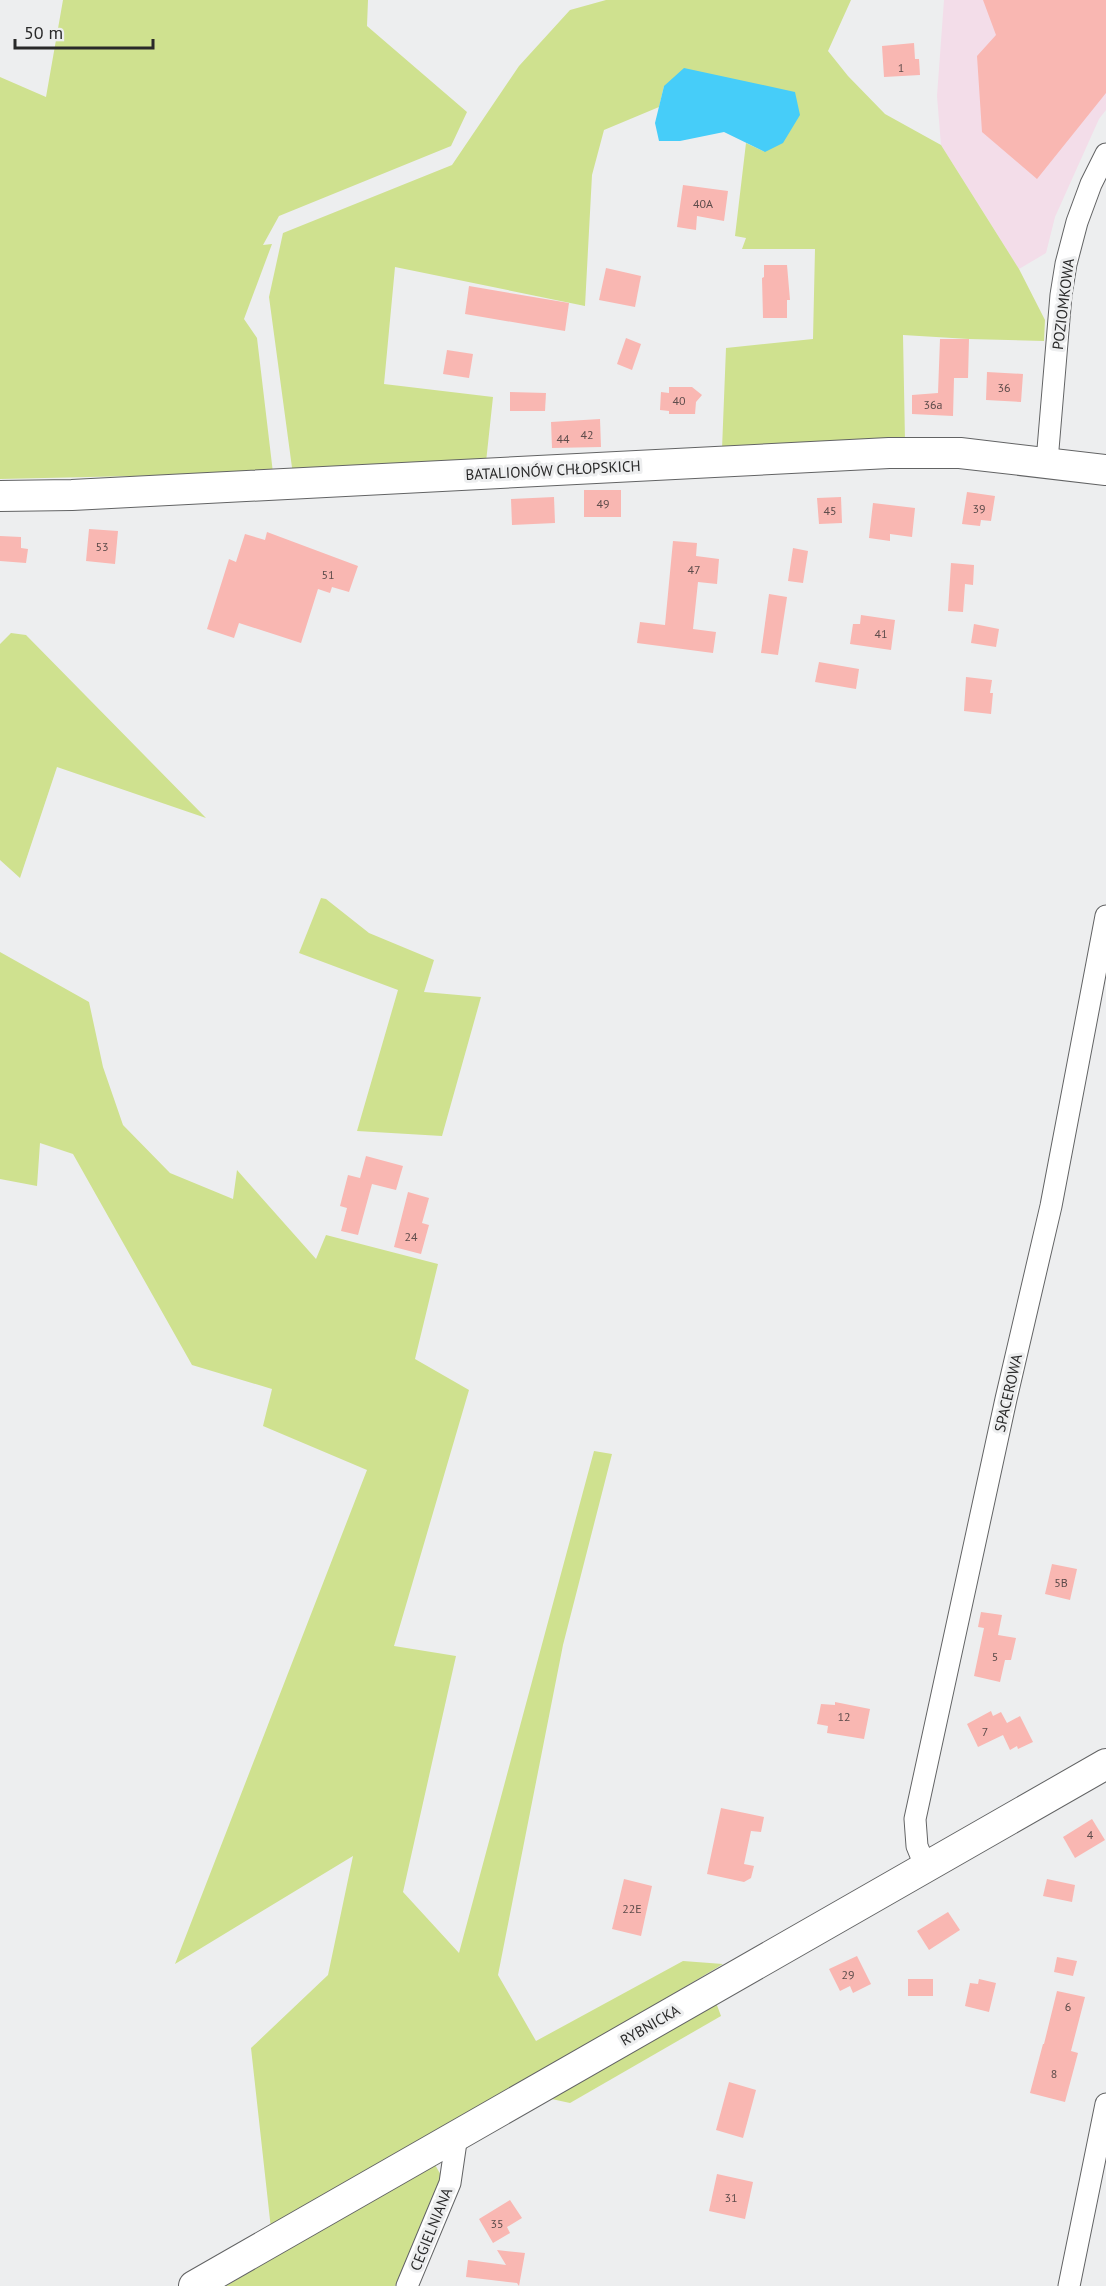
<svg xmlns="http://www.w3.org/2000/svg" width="1106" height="2286" font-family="'PT Sans',sans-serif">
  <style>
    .industrial { fill: #f3dde9 }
    .green { fill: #cfe18f }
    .water { fill: #46cdf9 }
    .building { fill: #f9b7b2 }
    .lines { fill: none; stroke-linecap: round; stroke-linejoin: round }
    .street-casing { stroke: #626364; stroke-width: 23 }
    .secondary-casing { stroke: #626364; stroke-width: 32 }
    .street { stroke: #fff; stroke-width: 21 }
    .secondary { stroke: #fff; stroke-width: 30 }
    .labels { text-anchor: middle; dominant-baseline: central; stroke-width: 6; stroke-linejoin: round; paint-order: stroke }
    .number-label { font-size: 12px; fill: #5d4c4b }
    .street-label { font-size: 15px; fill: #292929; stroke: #edeeef }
  </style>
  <rect width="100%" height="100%" fill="#edeeef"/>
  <polygon class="industrial" points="944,0 1106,0 1106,110 1099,119 1055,217 1046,253 1019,269 941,145 937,96"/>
  <g class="green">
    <polygon points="63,0 368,0 367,26 467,112 451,146 279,216 263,245 272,244 244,319 257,338 273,473 0,479 0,77 46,97"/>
    <polygon points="606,0 851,0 828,51 848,76 885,114 941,145 1019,269 1045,320 1044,341 969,339 903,335 905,441 722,449 726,348 813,339 815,249 742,249 746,238 735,236 746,143 765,152 664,86 659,107 604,130 592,175 585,306 395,267 384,384 493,397 486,462 293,475 269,297 283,233 452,165 519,66 570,10"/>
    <polygon points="11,633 26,635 206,818 57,767 20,878 0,860 0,644"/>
    <polygon points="321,898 326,899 369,933 434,960 424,992 481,997 442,1136 357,1131 398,990 299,953"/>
    <polygon points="0,952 89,1002 103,1067 123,1125 170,1173 233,1199 237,1170 316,1259 326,1235 438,1264 415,1359 469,1390 394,1646 456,1656 403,1892 459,1953 594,1451 612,1454 563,1645 498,1975 536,2041 683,1961 723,1964 454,2126 271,2229 251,2048 328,1975 353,1856 175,1964 367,1470 263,1426 272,1389 192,1365 73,1154 40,1143 37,1186 0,1179"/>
    <polygon points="715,2000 721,2016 570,2103 547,2098"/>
    <polygon points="434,2163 442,2177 395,2286 226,2286"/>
  </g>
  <polygon class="water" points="684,68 795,92 800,115 783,143 765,152 724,132 680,141 659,141 655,123 664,86"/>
  <g class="building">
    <polygon points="983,0 1106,0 1106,93 1037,179 982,132 977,56 996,35"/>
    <polygon points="914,43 915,59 919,59 920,75 884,77 882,46"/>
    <polygon points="683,185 728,191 724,221 697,216 696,230 677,227"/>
    <polygon points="764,265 787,265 790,300 787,300 787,318 763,318 762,278 764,277"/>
    <polygon points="606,268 641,276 635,307 599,300"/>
    <polygon points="469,286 569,303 565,331 465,314"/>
    <polygon points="626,338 641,344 632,370 617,364"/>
    <polygon points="940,339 969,339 968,378 954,378 953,416 912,414 912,395 938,393"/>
    <polygon points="447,350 473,354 469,378 443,374"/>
    <polygon points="987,372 1023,374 1021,402 986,400"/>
    <polygon points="669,387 692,387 702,395 696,402 695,414 669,414 669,411 660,410 661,392 669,393"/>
    <polygon points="510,392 546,393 545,411 510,411"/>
    <polygon points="600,419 601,447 552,448 551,422"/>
    <rect x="584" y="490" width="37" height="27"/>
    <polygon points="967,492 995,496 991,521 981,520 980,526 962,524"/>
    <polygon points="554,497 555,523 512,525 511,499"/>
    <polygon points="841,497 842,523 819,524 817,498"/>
    <polygon points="873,503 915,508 912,537 890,534 890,541 869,538"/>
    <polygon points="89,529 118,531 115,564 86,561"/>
    <polygon points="267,532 358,566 349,592 332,587 330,593 318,589 301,643 239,623 234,638 207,629 229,559 236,562 245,534 265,540"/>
    <polygon points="0,536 21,537 21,548 28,549 26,563 0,561"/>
    <polygon points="673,541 697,543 696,556 719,559 717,584 698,582 693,629 716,632 713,653 637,643 640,622 665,625"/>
    <polygon points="793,548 808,551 803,583 788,581"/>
    <polygon points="951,563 974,565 973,585 965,584 963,612 948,611"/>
    <polygon points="769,594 787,597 778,655 761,653"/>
    <polygon points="861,615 895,620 891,650 850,644 853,624 860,624"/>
    <polygon points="974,624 999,629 996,647 971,643"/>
    <polygon points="819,662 859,669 856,689 815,682"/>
    <polygon points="966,677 992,680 990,693 993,693 991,714 964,711"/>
    <polygon points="366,1156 403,1166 396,1190 372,1184 358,1235 341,1231 347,1208 340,1206 348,1175 360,1178"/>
    <polygon points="408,1192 429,1198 422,1223 429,1225 421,1254 394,1247"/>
    <polygon points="1052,1564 1077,1569 1070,1600 1045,1594"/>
    <polygon points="981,1612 1002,1615 998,1635 1016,1638 1011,1660 1005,1660 1000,1682 974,1676 984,1628 978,1627"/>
    <polygon points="835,1702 870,1709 864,1739 827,1733 828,1726 817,1724 821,1704 835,1705"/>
    <polygon points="991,1711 993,1716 1001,1712 1007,1723 1020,1716 1033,1742 1018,1749 1017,1746 1010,1750 1003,1735 978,1747 967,1724"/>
    <polygon points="721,1808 764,1817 761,1832 751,1831 744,1864 754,1866 751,1878 744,1882 707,1874"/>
    <polygon points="1092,1819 1105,1840 1075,1858 1063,1837"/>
    <polygon points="624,1879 652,1886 641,1936 612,1929"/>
    <polygon points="1047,1879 1075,1885 1072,1902 1043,1896"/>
    <polygon points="948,1912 960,1930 929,1950 917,1931"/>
    <polygon points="857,1956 871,1984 853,1993 850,1986 840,1991 829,1969"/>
    <polygon points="1057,1957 1077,1961 1073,1976 1054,1972"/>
    <rect x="908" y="1979" width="25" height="17"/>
    <polygon points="979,1979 996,1983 989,2012 965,2006 970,1983 978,1984"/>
    <polygon points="1057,1991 1085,1997 1071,2051 1078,2053 1065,2102 1030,2093 1043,2044 1044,2044"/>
    <polygon points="729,2082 756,2090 743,2138 716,2130"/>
    <polygon points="717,2174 753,2182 745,2219 709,2211"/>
    <polygon points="510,2200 522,2218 507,2227 510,2233 493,2243 479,2219"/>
    <polygon points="497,2250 525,2253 519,2286 517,2283 466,2277 468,2260 506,2265"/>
  </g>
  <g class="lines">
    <defs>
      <g id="street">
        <polyline points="1047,461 1061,295 1066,264 1077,222 1091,184 1106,154"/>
        <polyline points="926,1868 917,1846 915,1819 1006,1399 1051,1206 1106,916"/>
        <polyline points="407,2286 450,2183 457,2135"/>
        <polyline points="1069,2286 1106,2104"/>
      </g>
      <g id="secondary">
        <polyline points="0,496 72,495 889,453 960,453 1106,470"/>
        <polyline points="194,2286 1106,1764"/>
      </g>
    </defs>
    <use href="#street" class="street-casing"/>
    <use href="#secondary" class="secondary-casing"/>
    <use href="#street" class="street"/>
    <use href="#secondary" class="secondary"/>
  </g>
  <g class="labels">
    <g class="number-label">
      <text x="901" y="67">1</text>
      <text x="703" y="203">40A</text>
      <text x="1004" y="387">36</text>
      <text x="679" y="400">40</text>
      <text x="933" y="404">36a</text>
      <text x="587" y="434">42</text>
      <text x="563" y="438">44</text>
      <text x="603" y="503">49</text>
      <text x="979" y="508">39</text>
      <text x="830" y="510">45</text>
      <text x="102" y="546">53</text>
      <text x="694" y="569">47</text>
      <text x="328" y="574">51</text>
      <text x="881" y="633">41</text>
      <text x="411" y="1236">24</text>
      <text x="1061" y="1582">5B</text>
      <text x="995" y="1656">5</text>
      <text x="844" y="1716">12</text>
      <text x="985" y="1731">7</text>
      <text x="1090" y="1834">4</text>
      <text x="632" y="1908">22E</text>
      <text x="848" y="1974">29</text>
      <text x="1068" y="2006">6</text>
      <text x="1054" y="2073">8</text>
      <text x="731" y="2197">31</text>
      <text x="497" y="2223">35</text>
    </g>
    <g class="street-label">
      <text transform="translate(1063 304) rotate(-83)">POZIOMKOWA</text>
      <text transform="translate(553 470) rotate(-3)">BATALIONÓW CHŁOPSKICH</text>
      <text transform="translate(1008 1393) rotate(-77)">SPACEROWA</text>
      <text transform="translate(650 2025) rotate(-30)">RYBNICKA</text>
      <text transform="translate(431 2229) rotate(-68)">CEGIELNIANA</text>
    </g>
  </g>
  <path d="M15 39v9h138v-9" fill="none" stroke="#292929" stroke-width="3"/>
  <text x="24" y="39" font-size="18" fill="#292929" stroke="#edeeef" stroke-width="4.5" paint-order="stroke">50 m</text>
</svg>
